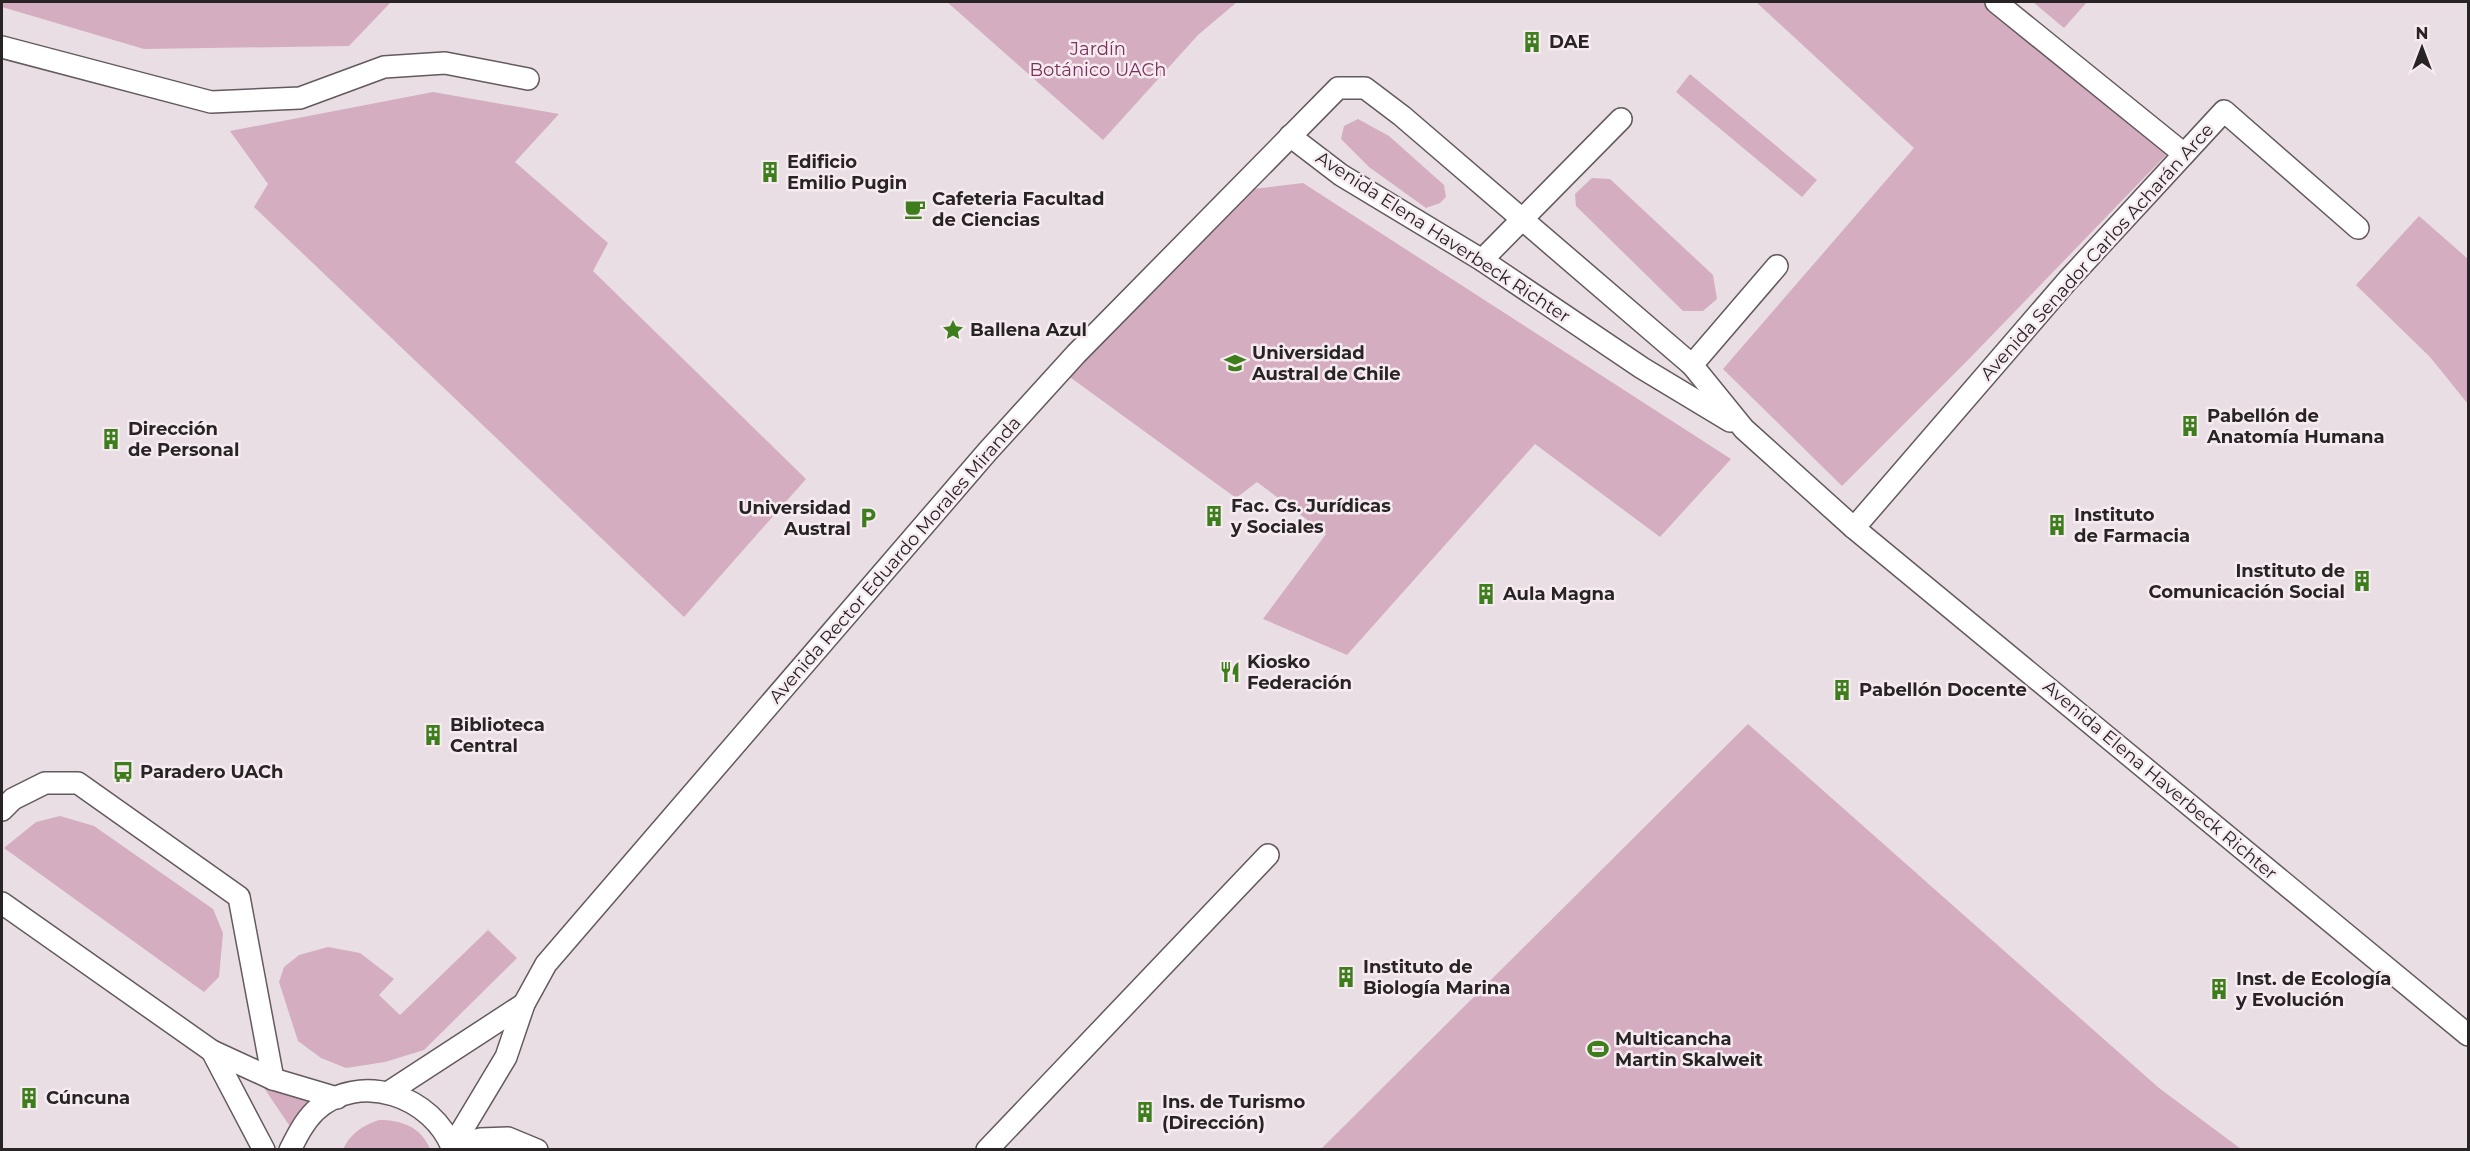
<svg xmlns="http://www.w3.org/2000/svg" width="2470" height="1151" font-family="Montserrat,sans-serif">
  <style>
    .green { fill: #d5adc1 }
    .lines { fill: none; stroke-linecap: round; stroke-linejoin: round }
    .lane-casing { stroke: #63595e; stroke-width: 24 }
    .lane { stroke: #fff; stroke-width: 21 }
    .labels { text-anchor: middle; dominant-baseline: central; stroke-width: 5; stroke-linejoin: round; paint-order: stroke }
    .poi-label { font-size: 18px; font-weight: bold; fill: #282425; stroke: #f6ebf0; text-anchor: start }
    .park-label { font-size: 18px; fill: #7a305a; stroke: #f6ebf0 }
    .street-label { font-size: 18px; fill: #282425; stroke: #f6ebf0 }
  </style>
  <rect width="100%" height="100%" fill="#e9dee3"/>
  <g class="green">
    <polygon points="2,2 391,2 349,46 144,49 2,7"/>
    <polygon points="947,2 1237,2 1198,35 1103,140"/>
    <polygon points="1756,2 1982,2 2168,153 1968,360 1842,486 1723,369 1914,148"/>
    <polygon points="2033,2 2087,2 2064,28"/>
    <polygon points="1690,74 1817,180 1802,197 1676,92"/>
    <polygon points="433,92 559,114 515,162 608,243 593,271 806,479 684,617 254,207 268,184 230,131"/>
    <polygon points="1358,119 1389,136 1444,185 1446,197 1440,203 1426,208 1369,167 1341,139 1344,126"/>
    <polygon points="1592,178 1610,179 1713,275 1717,299 1703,311 1683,311 1576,206 1575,194"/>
    <polygon points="1303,183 1731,459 1660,537 1535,444 1347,655 1263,619 1326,534 1257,482 1236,498 1067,375 1253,189"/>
    <polygon points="2419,216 2468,259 2468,404 2430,357 2356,285"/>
    <polygon points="1748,724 2159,1088 2241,1149 1321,1149"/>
    <polygon points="60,816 94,826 213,909 223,933 219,977 204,992 4,848 36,822"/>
    <polygon points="488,930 517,958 424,1050 385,1062 346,1068 321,1058 298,1041 279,982 284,967 299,955 328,947 360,953 394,979 379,995 400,1015"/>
    <polygon points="262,1085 314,1104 291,1128"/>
    <path d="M379,1120C402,1120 421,1127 430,1149H343C351,1133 362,1126 379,1120Z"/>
  </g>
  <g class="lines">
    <defs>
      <g id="lane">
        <polyline points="1996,2 2184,154"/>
        <polyline points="2,47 211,102 300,98 384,67 445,63 528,79"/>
        <polyline points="1290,136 1341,175 1482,260 1642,368 1730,421"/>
        <polyline points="1482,260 1621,119"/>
        <polyline points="1692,365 1777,266"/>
        <polyline points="1854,528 2068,280 2224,111 2358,228"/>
        <polyline points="2,810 13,799 45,783 78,783 239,897 273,1079"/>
        <polyline points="2,903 212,1051 273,1079 337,1098"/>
        <polyline points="212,1051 264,1150"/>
        <polyline points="389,1092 524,1004"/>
        <polyline points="452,1147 506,1057 524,1004 546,964 987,452 1076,354 1338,88 1365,88 1402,116 1692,365 1744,429 1854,528 2468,1035"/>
        <polyline points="452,1147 480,1139 508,1138 537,1150"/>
        <path d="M290,1150C297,1136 304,1122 315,1111C359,1070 434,1096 453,1150"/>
        <polyline points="987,1150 1268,855"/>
      </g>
    </defs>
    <use href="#lane" class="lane-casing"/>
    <use href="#lane" class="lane"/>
  </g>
  <defs>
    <symbol id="building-bare" viewBox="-9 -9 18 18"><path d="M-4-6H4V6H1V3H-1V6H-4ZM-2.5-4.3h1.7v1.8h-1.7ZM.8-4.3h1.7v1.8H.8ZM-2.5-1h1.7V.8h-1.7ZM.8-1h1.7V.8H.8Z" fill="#3d7d1c" stroke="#f6ebf0" stroke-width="2.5" paint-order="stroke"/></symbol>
    <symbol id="cafe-bare" viewBox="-9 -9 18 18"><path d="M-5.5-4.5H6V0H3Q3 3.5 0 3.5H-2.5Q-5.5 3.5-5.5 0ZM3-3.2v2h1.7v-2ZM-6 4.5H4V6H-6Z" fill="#3d7d1c" stroke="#f6ebf0" stroke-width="2.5" paint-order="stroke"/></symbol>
    <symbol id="sight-bare" viewBox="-9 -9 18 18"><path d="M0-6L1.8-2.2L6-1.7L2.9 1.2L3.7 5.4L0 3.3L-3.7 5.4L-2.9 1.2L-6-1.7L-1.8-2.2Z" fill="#3d7d1c" stroke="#f6ebf0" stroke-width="2.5" paint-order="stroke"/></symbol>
    <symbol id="university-bare" viewBox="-9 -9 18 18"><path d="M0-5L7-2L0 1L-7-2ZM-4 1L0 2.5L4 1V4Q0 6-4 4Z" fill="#3d7d1c" stroke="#f6ebf0" stroke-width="2.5" paint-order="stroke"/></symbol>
    <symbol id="parking-bare" viewBox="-9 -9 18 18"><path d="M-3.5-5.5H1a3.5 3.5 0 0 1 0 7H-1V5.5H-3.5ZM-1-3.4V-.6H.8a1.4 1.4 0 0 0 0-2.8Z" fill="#3d7d1c" stroke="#f6ebf0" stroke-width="2.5" paint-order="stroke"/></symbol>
    <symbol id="restaurant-bare" viewBox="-9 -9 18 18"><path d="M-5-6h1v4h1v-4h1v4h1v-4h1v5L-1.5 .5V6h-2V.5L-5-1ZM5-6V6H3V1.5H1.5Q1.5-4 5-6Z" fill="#3d7d1c" stroke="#f6ebf0" stroke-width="2.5" paint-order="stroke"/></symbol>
    <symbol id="bus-bare" viewBox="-9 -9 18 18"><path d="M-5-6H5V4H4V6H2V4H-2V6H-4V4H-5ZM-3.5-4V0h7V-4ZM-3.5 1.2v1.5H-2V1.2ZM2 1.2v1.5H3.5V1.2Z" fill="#3d7d1c" stroke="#f6ebf0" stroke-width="2.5" paint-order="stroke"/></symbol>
    <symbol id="stadium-bare" viewBox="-9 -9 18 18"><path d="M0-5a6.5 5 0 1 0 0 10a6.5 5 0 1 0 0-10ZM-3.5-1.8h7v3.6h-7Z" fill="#3d7d1c" stroke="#f6ebf0" stroke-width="2.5" paint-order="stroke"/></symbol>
  </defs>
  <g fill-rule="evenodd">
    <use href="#building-bare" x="1517" y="27" width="30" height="30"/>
    <use href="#building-bare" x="755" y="157" width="30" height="30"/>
    <use href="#cafe-bare" x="900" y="194" width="30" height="30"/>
    <use href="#sight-bare" x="938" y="315" width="30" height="30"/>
    <use href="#university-bare" x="1220" y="348" width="30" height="30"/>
    <use href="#building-bare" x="2175" y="411" width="30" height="30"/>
    <use href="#building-bare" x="96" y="424" width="30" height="30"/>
    <use href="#building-bare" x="1199" y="501" width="30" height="30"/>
    <use href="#parking-bare" x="853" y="503" width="30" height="30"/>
    <use href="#building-bare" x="2042" y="510" width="30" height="30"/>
    <use href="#building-bare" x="2347" y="566" width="30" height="30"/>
    <use href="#building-bare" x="1471" y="579" width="30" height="30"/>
    <use href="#restaurant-bare" x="1215" y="657" width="30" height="30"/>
    <use href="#building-bare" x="1827" y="675" width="30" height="30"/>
    <use href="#building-bare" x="418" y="720" width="30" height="30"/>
    <use href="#bus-bare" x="108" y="757" width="30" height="30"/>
    <use href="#building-bare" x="1331" y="962" width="30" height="30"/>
    <use href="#building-bare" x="2204" y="974" width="30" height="30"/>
    <use href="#stadium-bare" x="1583" y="1034" width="30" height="30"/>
    <use href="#building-bare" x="14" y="1083" width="30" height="30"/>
    <use href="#building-bare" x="1130" y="1097" width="30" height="30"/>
  </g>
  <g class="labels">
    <g class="poi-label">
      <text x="1549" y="42">DAE</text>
      <text x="787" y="162">Edificio<tspan x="787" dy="21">Emilio Pugin</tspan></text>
      <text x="932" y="199">Cafeteria Facultad<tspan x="932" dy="21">de Ciencias</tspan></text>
      <text x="970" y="330">Ballena Azul</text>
      <text x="1252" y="353">Universidad<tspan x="1252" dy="21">Austral de Chile</tspan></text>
      <text x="2207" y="416">Pabellón de<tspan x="2207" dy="21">Anatomía Humana</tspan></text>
      <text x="128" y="429">Dirección<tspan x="128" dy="21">de Personal</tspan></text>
      <text x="1231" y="506">Fac. Cs. Jurídicas<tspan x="1231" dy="21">y Sociales</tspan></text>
      <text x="851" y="508" text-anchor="end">Universidad<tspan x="851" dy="21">Austral</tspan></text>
      <text x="2074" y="515">Instituto<tspan x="2074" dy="21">de Farmacia</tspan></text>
      <text x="2345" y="571" text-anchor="end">Instituto de<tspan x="2345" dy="21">Comunicación Social</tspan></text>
      <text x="1503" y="594">Aula Magna</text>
      <text x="1247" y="662">Kiosko<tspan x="1247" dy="21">Federación</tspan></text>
      <text x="1859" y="690">Pabellón Docente</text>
      <text x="450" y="725">Biblioteca<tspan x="450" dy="21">Central</tspan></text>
      <text x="140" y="772">Paradero UACh</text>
      <text x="1363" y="967">Instituto de<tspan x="1363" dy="21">Biología Marina</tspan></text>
      <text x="2236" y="979">Inst. de Ecología<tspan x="2236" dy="21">y Evolución</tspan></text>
      <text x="1615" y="1039">Multicancha<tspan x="1615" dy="21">Martin Skalweit</tspan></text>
      <text x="46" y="1098">Cúncuna</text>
      <text x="1162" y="1102">Ins. de Turismo<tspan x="1162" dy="21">(Dirección)</tspan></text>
    </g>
    <g class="park-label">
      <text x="1098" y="49">Jardín<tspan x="1098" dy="21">Botánico UACh</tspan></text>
    </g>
    <g class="street-label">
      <text transform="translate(1443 237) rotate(33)">Avenida Elena Haverbeck Richter</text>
      <text transform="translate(2097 252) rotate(-48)">Avenida Senador Carlos Acharán Arce</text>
      <text transform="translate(895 560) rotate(-49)">Avenida Rector Eduardo Morales Miranda</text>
      <text transform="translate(2160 780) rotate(40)">Avenida Elena Haverbeck Richter</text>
    </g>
  </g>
  <rect width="2470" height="1151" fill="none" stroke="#282425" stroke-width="6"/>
  <g transform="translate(2422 48)" stroke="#f6ebf0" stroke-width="4.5" paint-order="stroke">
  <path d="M0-4.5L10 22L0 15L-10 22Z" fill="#282425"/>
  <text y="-9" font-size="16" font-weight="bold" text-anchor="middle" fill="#282425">N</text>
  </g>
</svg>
